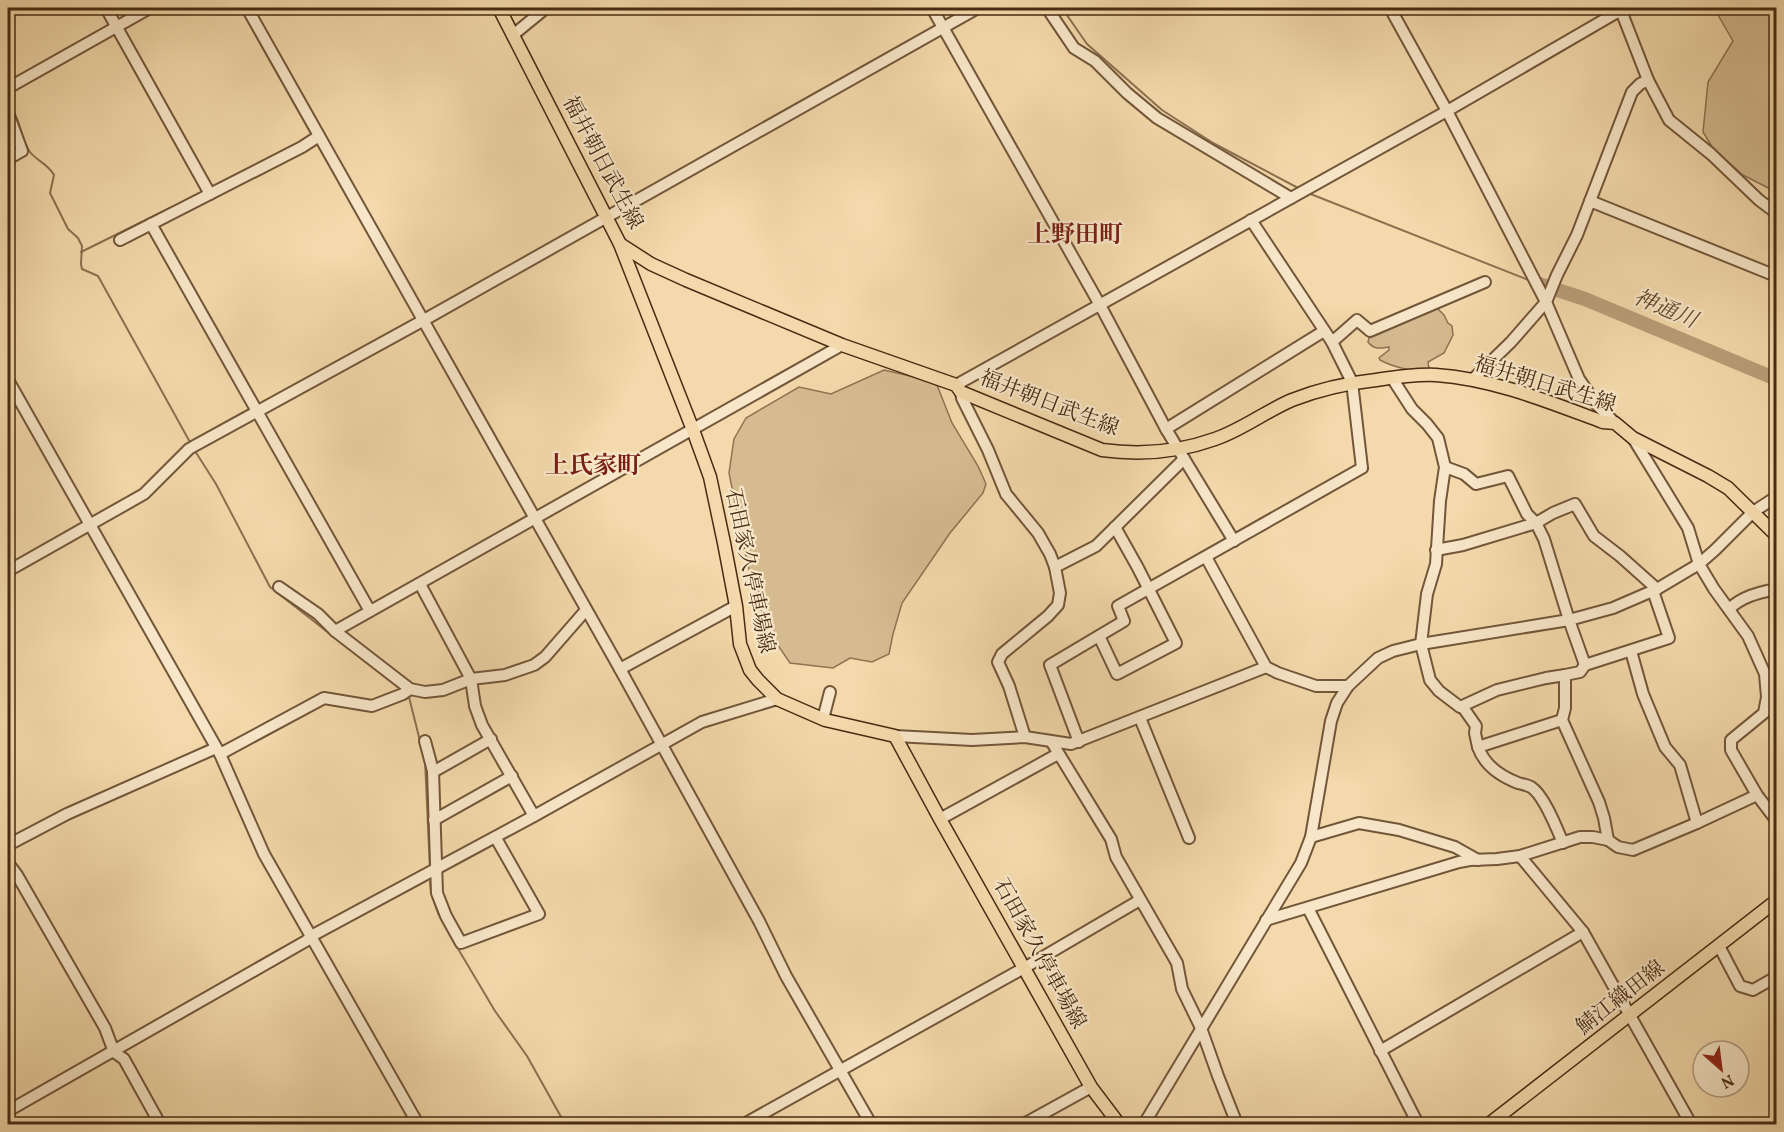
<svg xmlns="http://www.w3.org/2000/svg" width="1784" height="1132" font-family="Vollkorn,'Noto Serif JP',serif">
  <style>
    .green { fill: #d6bb91; stroke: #8f7352; stroke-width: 1.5 }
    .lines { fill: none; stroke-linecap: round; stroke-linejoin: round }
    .stream { stroke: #8c704f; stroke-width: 2 }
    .river { stroke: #b99e77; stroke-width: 14 }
    .minor-casing { stroke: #735639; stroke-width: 14 }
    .major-casing { stroke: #482b13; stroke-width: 15 }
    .minor { stroke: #f7e6c8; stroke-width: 10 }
    .major { stroke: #f3d9ab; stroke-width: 12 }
    .labels { text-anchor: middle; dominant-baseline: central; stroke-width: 4.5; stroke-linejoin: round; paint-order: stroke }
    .street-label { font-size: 21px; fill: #482b13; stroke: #f7e6c8 }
    .water-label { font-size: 22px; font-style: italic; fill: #64482c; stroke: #f7e6c8 }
    .quarter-label { font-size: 24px; font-weight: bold; fill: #7a1f14; stroke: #f7e6c8 }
  </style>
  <rect width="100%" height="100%" fill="#f3d9ab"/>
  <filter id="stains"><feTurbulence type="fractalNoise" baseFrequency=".00333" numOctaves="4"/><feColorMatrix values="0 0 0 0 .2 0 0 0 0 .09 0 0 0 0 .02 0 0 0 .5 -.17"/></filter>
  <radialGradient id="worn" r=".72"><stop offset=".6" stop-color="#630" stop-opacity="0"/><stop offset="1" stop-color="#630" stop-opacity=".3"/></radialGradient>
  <g class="green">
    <polygon points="1714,8 1776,8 1776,192 1743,175 1714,150 1703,132 1708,82 1733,41"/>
    <path d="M1436,307L1444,315L1448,323L1452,326L1453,335L1444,353L1428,362L1429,368C1419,375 1391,366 1380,360L1379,358L1389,350V347C1380,348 1374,350 1368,342L1369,338L1378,333Z"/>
    <polygon points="884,370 923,379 937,385 952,423 978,466 986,484 983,493 950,533 902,603 893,634 889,654 872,662 850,658 833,668 790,663 777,644 759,605 747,562 729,473 734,439 746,418 799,387 831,394"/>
  </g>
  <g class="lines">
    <g class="stream">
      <polyline points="1062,8 1087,44 1162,110 1213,143 1300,189"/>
      <path d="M8,105C22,119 19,137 30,152C38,162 47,163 54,175L50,193L68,229L78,238L82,246L81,264L82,269L98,276L191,444"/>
      <polyline points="1308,193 1531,281"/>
      <polyline points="81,252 170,208"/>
      <polyline points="195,451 216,484 270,587 403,691"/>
      <polyline points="407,695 409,697 420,741"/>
      <polyline points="425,761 430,869"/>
      <polyline points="430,882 431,893 438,913 454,942 495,1011 527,1056 565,1124"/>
    </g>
    <polyline class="river" points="1536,283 1585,299 1776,379"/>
    <defs>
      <g id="minor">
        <polyline points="106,8 210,194"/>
        <polyline points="247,8 620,669 759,921 786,976 871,1124"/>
        <polyline points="932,8 1100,305 1166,429 1234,541"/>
        <polyline points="1047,8 1074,48 1095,61 1127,93 1157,118 1291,198"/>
        <polyline points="1390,8 1447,111 1546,302 1579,379 1597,405 1615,423"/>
        <polyline points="1620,8 1648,80 1669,120 1711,154 1759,200 1775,212 1776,212"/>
        <polyline points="513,35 546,8"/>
        <polyline points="8,88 150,8"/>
        <polyline points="8,113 22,151 8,159"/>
        <polyline points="1590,201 1776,276"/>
        <polyline points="151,224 370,611"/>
        <polyline points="120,240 302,147 319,136"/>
        <polyline points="1332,342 1357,320 1370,331 1485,282"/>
        <polyline points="1392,378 1412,409 1427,424 1438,438 1445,467 1440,501 1436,564 1427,594 1421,644 1430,680 1439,691 1460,707 1497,690 1546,678 1565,675 1565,708 1562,720 1599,802 1604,818 1608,840"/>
        <polyline points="8,380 220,754 264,854 418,1124"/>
        <polyline points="1472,380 1511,342 1546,302 1557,275 1577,235 1632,92 1640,84 1648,80"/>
        <polyline points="956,385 1447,111 1621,10"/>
        <polyline points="961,392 962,398 988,450 1006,494 1038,533 1050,554 1055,567 1060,593 1058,605 1048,616 1002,654 998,662 1009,686 1025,737"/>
        <polyline points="1166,429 1324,331"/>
        <polyline points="1633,438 1688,528 1699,564 1714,589 1748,636 1765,674 1767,697 1764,713 1731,740 1731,750 1757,795 1776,820"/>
        <polyline points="1445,467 1464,474 1476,484 1508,476 1527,514 1536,523 1544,539 1569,620 1585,665"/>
        <polyline points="1436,550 1463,545 1536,523 1553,513 1575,504 1594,536 1620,556 1657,589"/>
        <polyline points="1206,557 1266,667 1278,673 1316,686 1348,686"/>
        <polyline points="1055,567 1096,546 1184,459"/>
        <polyline points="8,571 144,494 189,449 196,445 424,320 978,8"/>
        <polyline points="420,584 471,679 475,706 482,725 534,816"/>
        <polyline points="279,587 318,614 335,631 410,689 425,692 443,690 471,679 505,675 534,665 545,657 586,610"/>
        <path d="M1729,609C1743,596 1758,593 1776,589"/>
        <polyline points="335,631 842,345"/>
        <polyline points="1099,636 1117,674 1176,643 1138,568 1115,527"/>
        <polyline points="1631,651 1643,694 1665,747 1680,765 1697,823"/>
        <polyline points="620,669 736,606"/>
        <polyline points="1565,675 1580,672 1585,665 1669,638 1653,591"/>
        <polyline points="1462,706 1476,726 1475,733 1478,747"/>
        <polyline points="1140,718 1189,838"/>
        <polyline points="823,719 830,692"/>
        <path d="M1562,720L1478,747C1484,764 1500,776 1518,783C1522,784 1527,785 1531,787C1544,795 1557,829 1563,843"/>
        <polyline points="895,736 972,740 1025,737 1071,744 1266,667"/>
        <polyline points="425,741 433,771 437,893 446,916 461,943 539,914 497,840"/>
        <polyline points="1051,741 1111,839 1116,857 1177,963 1182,989 1201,1028 1218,1076 1237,1124"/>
        <polyline points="1079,742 1050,665 1124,621 1118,606 1362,468 1352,382 1332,342 1251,220"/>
        <polyline points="220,754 324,698 372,706 403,694 410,689"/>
        <polyline points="433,772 491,739"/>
        <polyline points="940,819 1058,754"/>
        <polyline points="434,820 512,776"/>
        <polyline points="1311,837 1359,823 1399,830 1455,847 1478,860"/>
        <polyline points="8,845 67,814 216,748"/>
        <polyline points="1520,856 1583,932 1691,1124"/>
        <polyline points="8,863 17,875 105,1028 114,1052 124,1059 160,1124"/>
        <polyline points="1308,908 1418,1124"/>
        <polyline points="1266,920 1459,862 1470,860 1497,859 1520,856 1580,837 1593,837 1608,840 1618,847 1633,850 1697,823 1757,795"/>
        <polyline points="1719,946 1740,986 1753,990 1776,977"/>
        <polyline points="1380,1051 1583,932"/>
        <polyline points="8,1111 306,941 315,934 534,816 702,722 777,699"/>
        <polyline points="744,1124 1024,968 1140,900"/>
        <polyline points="1024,1124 1091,1087"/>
        <polyline points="1144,1124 1301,863 1311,837 1331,721 1337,703 1348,686 1378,658 1393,651 1421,644 1569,620 1613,608 1657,589 1699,564 1715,550 1753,512 1776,497"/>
      </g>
      <g id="major">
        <polyline points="499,8 620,244 693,430 710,477 724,543 736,606 740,644 750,670 758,680 777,699 825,720 895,736 940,819 1091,1087 1119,1124"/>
        <path d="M620,244L651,264L686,280L842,345L956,385L961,392L1102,450C1139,455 1179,452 1215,439C1242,430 1266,411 1292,400C1320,389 1348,383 1376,380C1396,377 1416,374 1436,375C1494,379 1549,402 1603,422L1615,423L1633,438L1708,476L1728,488L1776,535"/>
        <polyline points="1489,1124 1776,901"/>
      </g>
    </defs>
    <use href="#minor" class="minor-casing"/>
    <use href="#major" class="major-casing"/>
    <use href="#minor" class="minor"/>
    <use href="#major" class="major"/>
  </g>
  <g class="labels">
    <g class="street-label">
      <text transform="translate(602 163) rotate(62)">福井朝日武生線</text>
      <text transform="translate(1545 385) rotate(17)">福井朝日武生線</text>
      <text transform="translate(1049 404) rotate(21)">福井朝日武生線</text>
      <text transform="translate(749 571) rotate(78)">石田家久停車場線</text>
      <text transform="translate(1039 954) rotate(61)">石田家久停車場線</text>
      <text transform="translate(1621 998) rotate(-38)">鯖江織田線</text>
    </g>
    <g class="water-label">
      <text transform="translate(1665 310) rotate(23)">神通川</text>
    </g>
    <g class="quarter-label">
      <text x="1075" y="236">上野田町</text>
      <text x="593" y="467">上氏家町</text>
    </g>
  </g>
  <rect width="1784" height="1132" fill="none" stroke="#f3d9ab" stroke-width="30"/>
  <rect x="9" y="9" width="1766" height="1114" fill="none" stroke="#482b13" stroke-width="3"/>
  <rect x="15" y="15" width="1754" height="1102" fill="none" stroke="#482b13" stroke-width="1.5"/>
  <g transform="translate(1721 1069) rotate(152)"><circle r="28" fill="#f7e6c8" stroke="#b19b80" stroke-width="1.5"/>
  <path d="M0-4.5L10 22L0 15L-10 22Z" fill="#8f2418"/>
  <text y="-9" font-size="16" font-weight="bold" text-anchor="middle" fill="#482b13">N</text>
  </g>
  <rect width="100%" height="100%" filter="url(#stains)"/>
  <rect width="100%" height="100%" fill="url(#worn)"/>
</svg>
